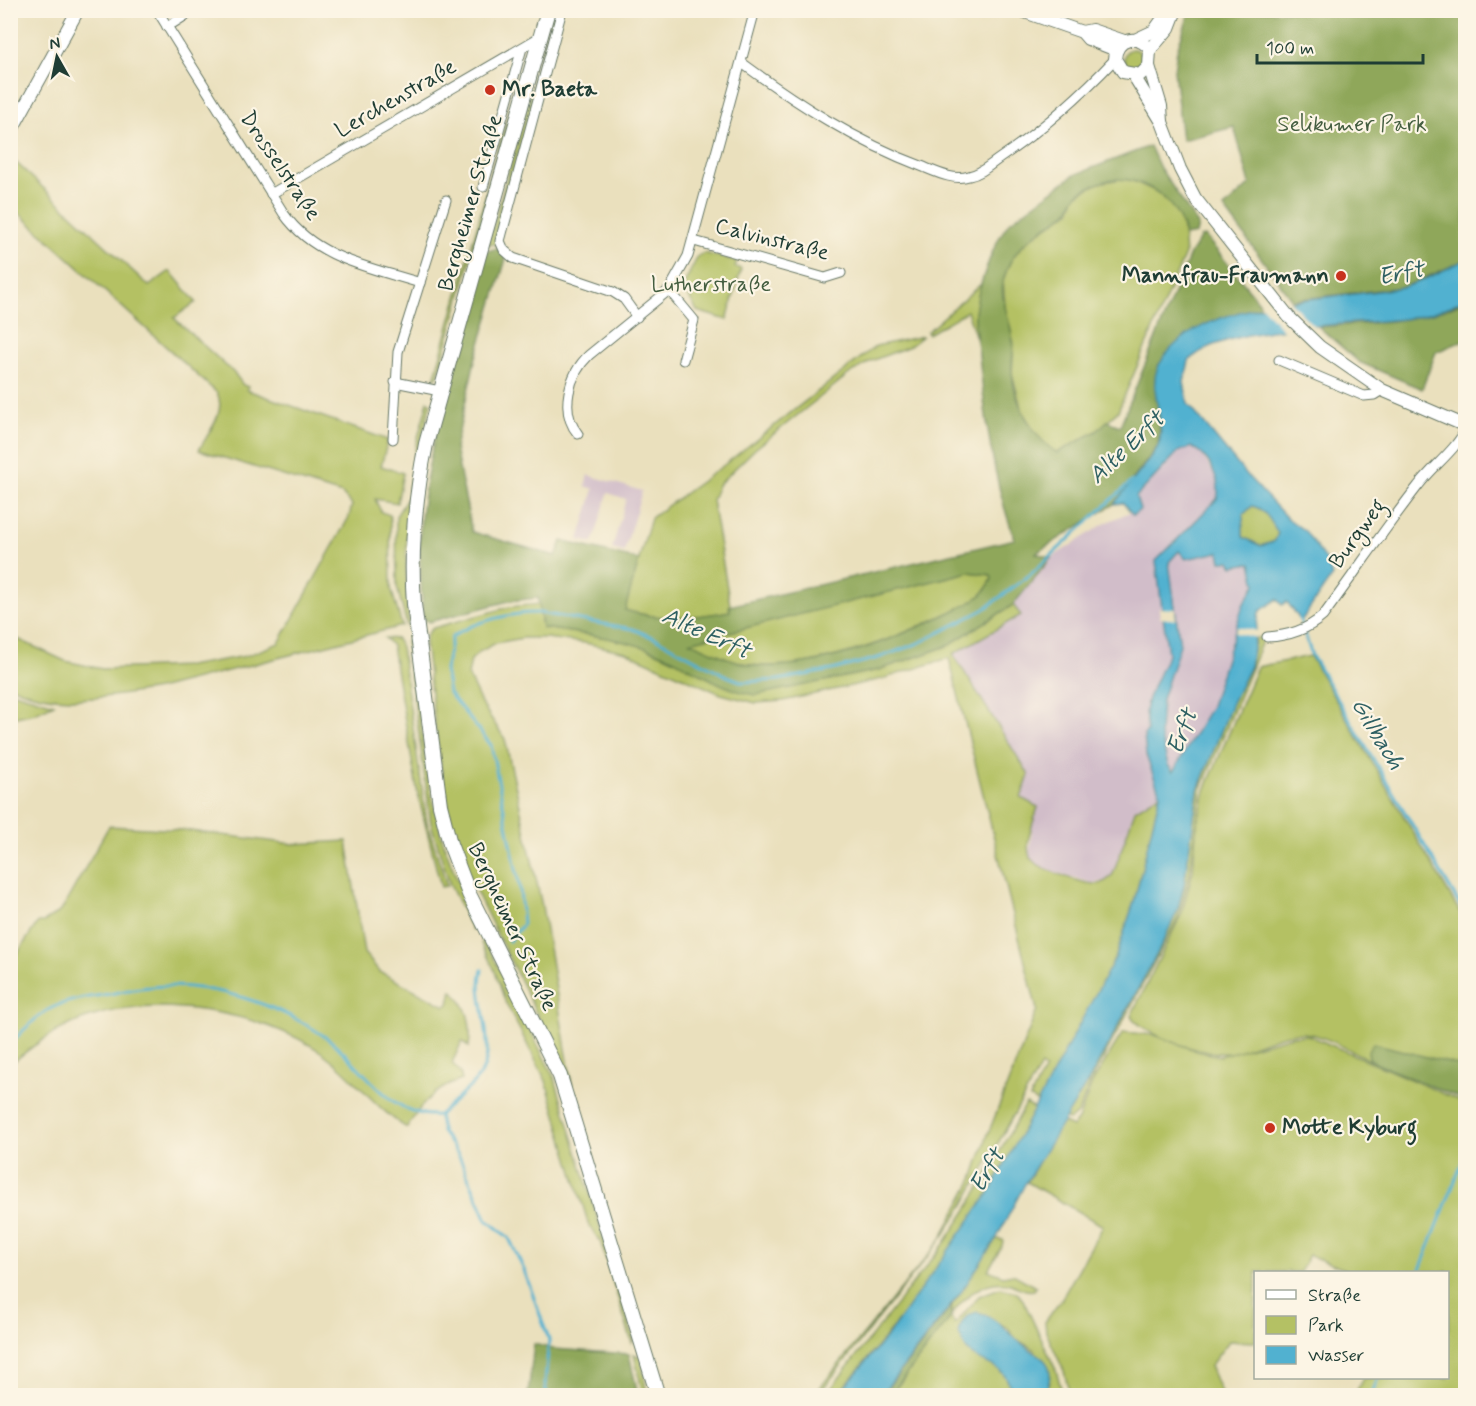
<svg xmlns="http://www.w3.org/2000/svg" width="1476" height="1406" font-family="Mynerve,sans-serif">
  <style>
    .industrial { fill: #d1bdc9 }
    .green { fill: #b4c164; stroke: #6a7f4c; stroke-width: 1.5 }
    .forest { fill: #8fa75a; stroke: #577247; stroke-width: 1.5; fill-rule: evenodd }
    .water { fill: #51b1d0; stroke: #387782; stroke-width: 1.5; fill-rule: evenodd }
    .pier { fill: #eae0bd }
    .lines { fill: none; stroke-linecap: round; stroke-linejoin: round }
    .stream { stroke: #51b1d0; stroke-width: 3 }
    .minor-casing { stroke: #667664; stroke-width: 11 }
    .secondary-casing { stroke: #667664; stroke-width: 14 }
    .primary-casing { stroke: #667664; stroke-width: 16 }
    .minor { stroke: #fff; stroke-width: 9 }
    .secondary { stroke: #fff; stroke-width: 12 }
    .primary { stroke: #fff; stroke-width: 14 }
    .poi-dot { fill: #c8321e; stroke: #fcf5e5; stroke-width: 2 }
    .labels { text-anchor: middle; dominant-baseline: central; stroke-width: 4.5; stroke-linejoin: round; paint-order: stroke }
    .poi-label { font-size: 22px; font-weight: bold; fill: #1f3d34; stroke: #fcf5e5; text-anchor: start }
    .street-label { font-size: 22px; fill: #1f3d34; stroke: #fcf5e5 }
    .park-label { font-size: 22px; fill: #445e40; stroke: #fcf5e5 }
    .water-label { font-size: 24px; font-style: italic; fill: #2e6063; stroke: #fcf5e5 }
  </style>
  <rect width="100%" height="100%" fill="#fcf5e5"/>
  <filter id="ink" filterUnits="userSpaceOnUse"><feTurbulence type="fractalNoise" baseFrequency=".0167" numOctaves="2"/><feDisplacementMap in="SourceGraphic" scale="12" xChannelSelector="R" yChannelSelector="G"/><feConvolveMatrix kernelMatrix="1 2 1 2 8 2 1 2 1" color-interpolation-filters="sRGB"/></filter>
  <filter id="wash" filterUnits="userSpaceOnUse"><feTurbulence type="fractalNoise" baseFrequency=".008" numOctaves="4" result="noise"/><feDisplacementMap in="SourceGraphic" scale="24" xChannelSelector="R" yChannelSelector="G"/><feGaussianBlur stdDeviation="1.35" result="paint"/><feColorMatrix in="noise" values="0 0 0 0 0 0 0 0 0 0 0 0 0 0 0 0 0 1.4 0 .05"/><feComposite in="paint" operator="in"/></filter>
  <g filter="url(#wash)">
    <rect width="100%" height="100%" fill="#eae0bd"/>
    <g class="industrial">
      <polygon points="1191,447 1199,450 1215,475 1219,492 1217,499 1173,543 1186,559 1219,552 1232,563 1251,563 1256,584 1243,605 1211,706 1160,794 1134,810 1113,874 1107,881 1092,883 1036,866 1029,856 1032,830 1021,799 1029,775 953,653 1021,615 1013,605 1051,558 1107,522 1130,512 1133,515 1140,511 1136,498 1178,452"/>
      <polygon points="588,475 642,491 624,552 612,549 626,499 608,493 593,543 579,540 594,489 585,486"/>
    </g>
    <g class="green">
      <polygon points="554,11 558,11 498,227 496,244 488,244"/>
      <circle cx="1133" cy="58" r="9"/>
      <polygon points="526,51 529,51 438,376 434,379"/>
      <path d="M10,157L149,286L170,271L196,302L174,318L235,374L243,385L248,387L247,390L388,440L381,466L403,473L397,503L375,499L381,512L390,515L391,588L402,626L158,689C109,697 58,708 11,686V636L65,661L102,669L188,666L246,656L279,643L349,517L352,505L342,494L199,450C208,433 227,411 217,393L11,206Z"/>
      <polygon points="1126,178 1164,195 1182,221 1185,254 1118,411 1097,431 1057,453 1042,443 1022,411 1012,373 1014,343 1006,318 1003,280 1013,254 1031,238 1070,211 1076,195 1099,183"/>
      <polygon points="704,253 737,261 735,267 741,269 727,320 697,311 683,286 698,256"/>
      <polygon points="982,283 975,315 977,341 967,311 928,334 927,332"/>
      <path d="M923,336L910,346L871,361L849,374L755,449L718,485L712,500L731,611C693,618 662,621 624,611L651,518L724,465L876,346Z"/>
      <path d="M428,401L431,404C410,480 401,545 409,624L407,626L397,587L396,516L407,499L416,445Z"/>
      <path d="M1252,506C1265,508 1272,523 1278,533L1275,541L1261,546L1243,537V515Z"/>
      <path d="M969,572L991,575L992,579C989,584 986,590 982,594C973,603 957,609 946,614C895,639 820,668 762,666C737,665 712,651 689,642Z"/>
      <path d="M539,604L542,628C577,633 613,637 647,648C685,660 715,689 756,694L879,670L947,646L1013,605L1021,615L953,654L1029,775L1021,798L1038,807C1034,821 1024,843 1030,857C1035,868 1085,885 1098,884C1105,883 1109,879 1113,874L1135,810L1160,794L1134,902L1116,956L1038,1103L1030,1098L1045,1069L1041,1066L963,1206L939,1242L818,1395H814L939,1242L973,1179L988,1134L1037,1010L949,658L882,679L783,701L756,703L721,694L626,652L585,643L546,638H523L496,643L479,652L471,660L468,675L481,703L505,739L542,906L572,1085L462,863C441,791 434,717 425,642L427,634L433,628L509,607Z"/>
      <polygon points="1256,637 1263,639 1201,790 1190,873 1178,918 1091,1081 1078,1113 1070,1120 1065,1119 1112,1037 1177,912 1184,885 1198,790 1232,703 1250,666"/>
      <polygon points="385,638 397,639 401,647 427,823 447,886 441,887 418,795 392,646"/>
      <path d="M406,641L411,643C420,705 424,770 440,831C449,864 465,894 475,927L472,930L450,885L431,823Z"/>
      <path d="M1310,656L1465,921V1067L1374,1044L1369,1058L1377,1064C1358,1055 1321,1032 1301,1033C1278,1033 1257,1046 1235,1052C1212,1059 1144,1036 1131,1016L1181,915L1193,870L1196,831L1205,790L1257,667Z"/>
      <polygon points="11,691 54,704 35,713 11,718"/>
      <path d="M109,826L182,830L293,844L347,841L364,953L380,972L445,1006L449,1004L452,990C469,1007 472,1024 469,1047L462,1041L452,1063L460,1072L462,1080C433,1089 422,1103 407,1128C374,1108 353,1074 321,1052C260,1011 155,994 84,1019C56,1029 33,1045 11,1064V963L38,922H44L61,911Z"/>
      <polygon points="485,941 555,1079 634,1339 632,1343 600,1241 589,1226 546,1081 505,1001 494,969 481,943"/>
      <polygon points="1123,1032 1154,1035 1197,1051 1220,1056 1292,1036 1308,1035 1465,1103 1465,1143 1462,1151 1466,1152 1465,1395 1355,1395 1363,1378 1448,1378 1448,1272 1351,1272 1309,1255 1300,1272 1256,1272 1255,1342 1229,1341 1210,1366 1222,1395 1070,1395 1064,1371 1046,1332 1045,1322 1061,1300 1103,1226 1027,1182 1062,1122 1072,1127 1078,1120 1092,1083"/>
      <path d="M1026,1104L1035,1109C1020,1137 1005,1166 989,1193C945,1265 891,1331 837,1395L825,1396L944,1244L968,1208Z"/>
      <path d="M996,1239L1003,1240L1002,1246L988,1270L1003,1276L1013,1274L1036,1287L1034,1290C1025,1292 1019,1287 1011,1284C986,1277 964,1296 951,1316L952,1305Z"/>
      <path d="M1000,1288L1016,1292L1023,1300L1056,1370L1063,1395H1044L1050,1382L1035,1350L1016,1339L1008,1328L996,1322L978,1358C994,1365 1005,1370 1010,1387L1004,1395L890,1396L951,1317L955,1324L979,1296Z"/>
      <polygon points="634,1354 641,1357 647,1395 643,1395"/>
    </g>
    <g class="forest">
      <polygon points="1190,11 1465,11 1465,260 1404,287 1292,300 1224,208 1250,184 1234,127 1182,140 1174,70 1177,50"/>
      <path d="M1150,146L1160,168L1198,225L1196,234L1185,236C1179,199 1135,167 1097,184C1091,186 1081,191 1077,195C1071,201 1072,209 1065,214C1040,231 1012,246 1004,278C998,300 1013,323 1013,345C1014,354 1011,363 1012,372C1014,403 1032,436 1057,453L1097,431L1107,421L1120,426L1190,254L1201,237L1205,236L1262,306L1208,325L1185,338L1168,353L1158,366L1156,377L1160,428L1158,446L1114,504L1036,553L1051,558L1013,605L947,646L879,670L756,695C715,689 685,660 646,648C613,637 577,633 542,628L538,598L509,601L429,622L423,619C421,580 417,540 423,501C435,416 462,334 484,252L497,248L506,259L475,360L455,448L472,532L556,556L562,541L639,560L625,610C661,621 693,618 730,611L729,606L1015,539C993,482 985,416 979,355C977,342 974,327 975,314C977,289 994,239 1011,221L1074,175ZM969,572L991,575L992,579C989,584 986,590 982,594C973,603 957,609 946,614C893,640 824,667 763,666C738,666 713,651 690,642Z"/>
      <path d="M1465,301V340L1436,352L1422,389L1359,362L1319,327C1369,323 1419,323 1465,301Z"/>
      <polygon points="1373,1043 1465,1067 1465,1100 1377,1064 1369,1058 1368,1051"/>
      <polygon points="952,1305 951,1317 890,1395 881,1396"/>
      <polygon points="534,1344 553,1349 629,1354 638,1395 528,1395"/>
    </g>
    <g class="water">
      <path d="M1465,260V299C1446,309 1426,316 1404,319C1354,325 1223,324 1189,361L1184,382L1188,404L1244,472L1286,517L1306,532L1327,562L1332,576L1301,621L1287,602L1282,605L1277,599L1259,612L1250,666L1232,703L1198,790L1184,885L1177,912L1160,948L1089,1080L1025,1184L996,1239L962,1291L881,1395L837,1396L889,1334L989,1193L1116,956L1134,902L1160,794L1146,755L1144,735L1147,732L1145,711L1148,698L1168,654L1156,561L1217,499C1222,480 1208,454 1191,447L1178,452L1136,497L1140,510L1133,515L1123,503L1114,504C1125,489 1151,461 1158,446C1168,421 1146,389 1159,365C1197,295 1337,301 1403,287C1424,282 1446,268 1465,260ZM1252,506C1265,508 1272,523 1278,533L1275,541L1261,546L1243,537V515ZM1179,551L1186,559L1219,552L1221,561H1230L1233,566L1251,563L1256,584L1243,605L1211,706L1173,772L1168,765L1160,734L1162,699L1180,645L1169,562Z"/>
      <path d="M978,1312C993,1317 1004,1327 1015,1338C1036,1358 1062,1357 1044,1395H1004L1010,1387C1002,1360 981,1367 967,1350C963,1345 961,1337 958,1332C962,1320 966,1314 978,1312Z"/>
    </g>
    <g class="pier">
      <polygon points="1287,298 1301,313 1315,327 1285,332 1260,304"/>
      <polygon points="1159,608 1175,609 1176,620 1160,618"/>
      <polygon points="1237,627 1258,631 1257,638 1235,633"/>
    </g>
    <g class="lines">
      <g class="stream">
        <polyline points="1300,619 1312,656 1466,915"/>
        <path d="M509,941L523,924L520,889L491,745L449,693L445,670L452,637C474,621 513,612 540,613L633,629L659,640L727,676L743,682L778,680L832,670L878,658L919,643L983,610L1031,574L1132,481"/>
        <path d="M10,1044C22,1032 34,1018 48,1010C66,1000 89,997 110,994C123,991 137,988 150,987C209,981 279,1004 327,1038C364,1065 389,1119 439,1115"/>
        <polyline points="439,1115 442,1132 459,1156 487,1220 509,1238 524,1270 549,1340 545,1383 547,1396"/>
        <path d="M439,1115C485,1073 494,1074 483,1010C481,996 478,984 482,970"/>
        <polyline points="1419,1272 1466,1153"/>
        <polyline points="1371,1396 1378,1378"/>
      </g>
    </g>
  </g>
  <g filter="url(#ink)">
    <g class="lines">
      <defs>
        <g id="minor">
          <path d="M157,10L284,214C316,259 370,267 420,283"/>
          <polyline points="562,10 500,241 504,250 513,258 613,292 624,299 637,317"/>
          <polyline points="167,27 194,10"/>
          <path d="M742,63C798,104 855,141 921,166C936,172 953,181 969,176C981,174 991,164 1000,158C1043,129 1080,96 1115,59"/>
          <polyline points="483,187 522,48"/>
          <polyline points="271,194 540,37"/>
          <polyline points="694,241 825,278 841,273"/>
          <polyline points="669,290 694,320 683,360"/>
          <polyline points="1279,360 1364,396 1374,395 1382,390"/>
          <polyline points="395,382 440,391"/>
          <path d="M578,434C559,411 569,374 589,355L669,290L688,256L755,10"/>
          <polyline points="393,439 398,352 446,200"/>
          <path d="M1267,637C1288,636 1307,630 1323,616C1355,573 1385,528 1418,486C1433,466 1455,451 1466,429"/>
        </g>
        <g id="secondary">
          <polyline points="1019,10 1082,32 1088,39 1116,50"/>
          <polyline points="1082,32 1092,30 1124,41"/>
          <polyline points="1137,39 1154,31 1169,10"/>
          <polyline points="1150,50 1169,28 1176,10"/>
          <path d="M1149,66L1140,75L1123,72L1115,59C1116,38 1139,33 1150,50L1149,66L1161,106L1162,122"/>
          <polyline points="1134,76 1162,122 1180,169 1195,198 1289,317 1320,347 1382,390 1466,426"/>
          <polyline points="10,133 78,10"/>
        </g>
        <path id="primary" d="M548,10L426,444C415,498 410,550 414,604L440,805L450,844L469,894L560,1076L658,1396"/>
      </defs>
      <use href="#minor" class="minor-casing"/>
      <use href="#secondary" class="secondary-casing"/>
      <use href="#primary" class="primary-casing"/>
      <use href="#minor" class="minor"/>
      <use href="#secondary" class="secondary"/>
      <use href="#primary" class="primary"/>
    </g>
  </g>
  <g class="poi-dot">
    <circle cx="490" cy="90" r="6"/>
    <circle cx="1341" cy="276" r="6"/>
    <circle cx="1270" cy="1128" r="6"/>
  </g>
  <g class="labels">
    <g class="poi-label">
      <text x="502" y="90">Mr. Baeta</text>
      <text x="1329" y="276" text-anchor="end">Mannfrau-Fraumann</text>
      <text x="1282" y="1128">Motte Kyburg</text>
    </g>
    <g class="street-label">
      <text transform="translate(396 99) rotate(-30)">Lerchenstraße</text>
      <text transform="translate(280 166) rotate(56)">Drosselstraße</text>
      <text transform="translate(471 203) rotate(-74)">Bergheimer Straße</text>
      <text transform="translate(772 240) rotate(14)">Calvinstraße</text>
      <text transform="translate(1358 534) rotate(-54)">Burgweg</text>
      <text transform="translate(512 927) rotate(65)">Bergheimer Straße</text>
    </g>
    <g class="park-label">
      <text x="1352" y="125">Selikumer Park</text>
      <text x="711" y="285">Lutherstraße</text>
    </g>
    <g class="water-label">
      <text transform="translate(1401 274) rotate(-11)">Erft</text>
      <text transform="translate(1127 448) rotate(-43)">Alte Erft</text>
      <text transform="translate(706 634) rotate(24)">Alte Erft</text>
      <text transform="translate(1183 732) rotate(-69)">Erft</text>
      <text transform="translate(1377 734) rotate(59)">Gillbach</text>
      <text transform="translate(988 1171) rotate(-59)">Erft</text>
    </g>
  </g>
  <rect width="1476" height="1406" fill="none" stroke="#fcf5e5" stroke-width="36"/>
  <rect x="1254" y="1271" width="195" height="108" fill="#fcf5e5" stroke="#a4ab9e" stroke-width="1.5"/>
  <rect x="1266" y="1290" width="30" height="9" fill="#ffffff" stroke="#a4ab9e" stroke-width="1.5"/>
  <text x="1308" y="1301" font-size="18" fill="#1f3d34">Straße</text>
  <rect x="1266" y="1316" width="30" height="18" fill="#b4c164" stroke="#a4ab9e" stroke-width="1.5"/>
  <text x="1308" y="1331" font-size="18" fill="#1f3d34">Park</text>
  <rect x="1266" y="1346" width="30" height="18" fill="#51b1d0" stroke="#a4ab9e" stroke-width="1.5"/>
  <text x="1308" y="1361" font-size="18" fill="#1f3d34">Wasser</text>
  <g transform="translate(57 57) rotate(351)" stroke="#fcf5e5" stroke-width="4.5" paint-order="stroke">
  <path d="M0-4.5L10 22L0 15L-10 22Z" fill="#1f3d34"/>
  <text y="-9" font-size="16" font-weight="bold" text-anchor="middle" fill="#1f3d34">N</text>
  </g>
  <path d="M1257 54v9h166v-9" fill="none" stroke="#1f3d34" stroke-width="3"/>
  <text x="1266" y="54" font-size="18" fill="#1f3d34" stroke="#fcf5e5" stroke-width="4.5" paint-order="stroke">100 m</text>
</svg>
